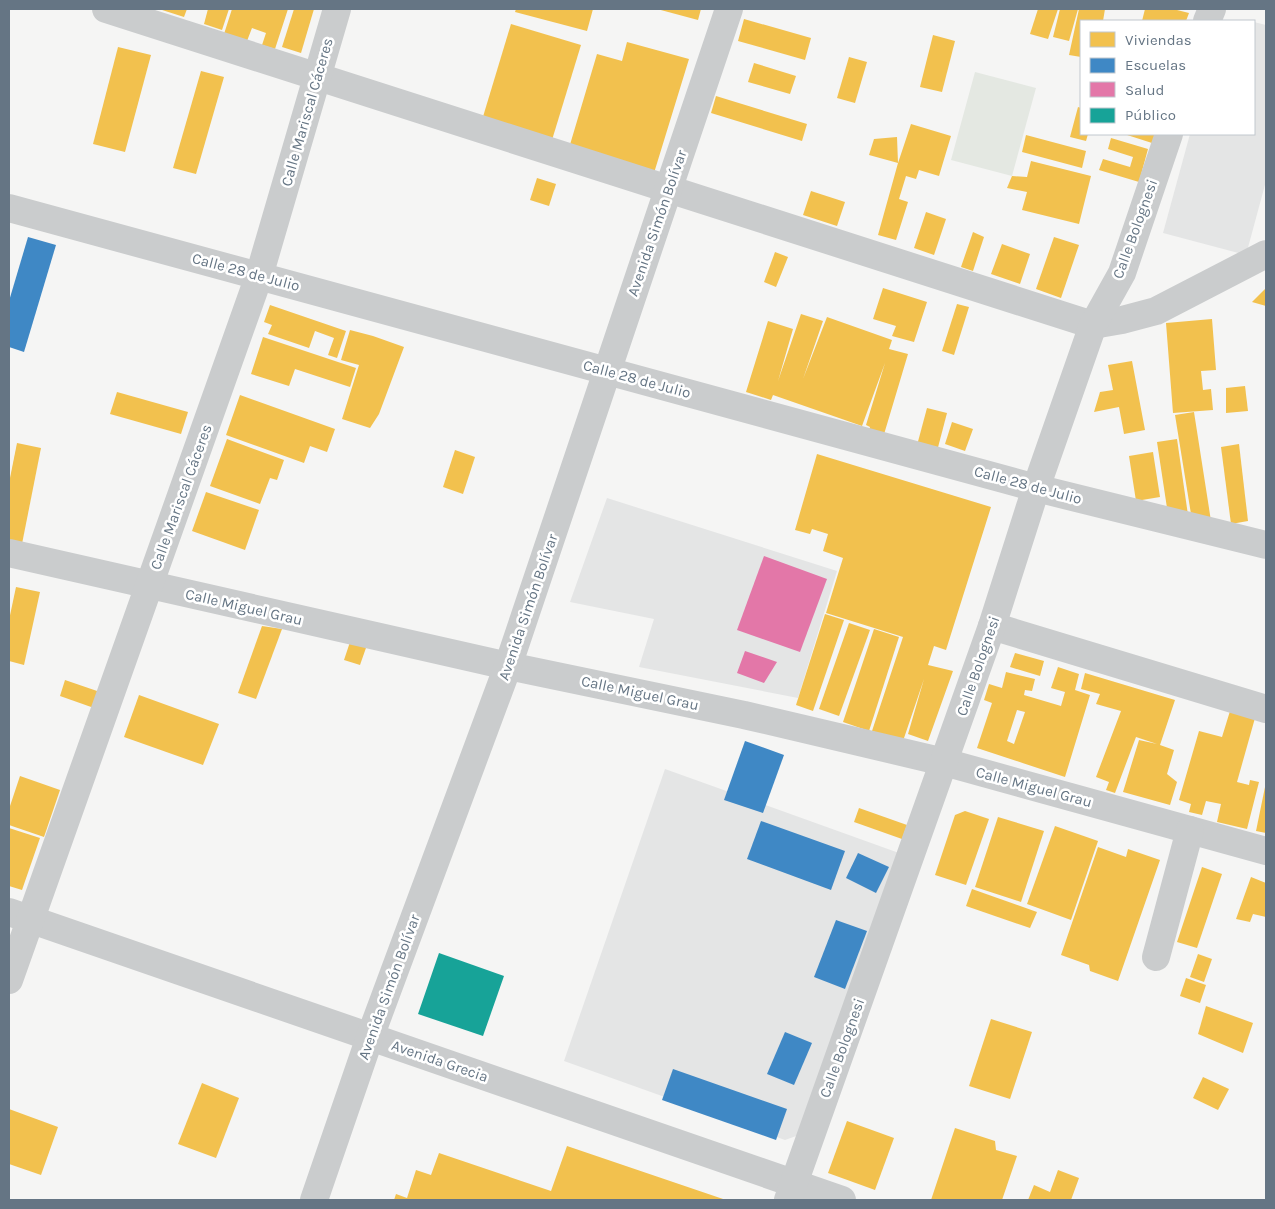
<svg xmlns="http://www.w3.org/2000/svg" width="1275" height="1209" font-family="Karla,sans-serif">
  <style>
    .built { fill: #e4e5e5 }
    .green { fill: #e4e8e2 }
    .homes { fill: #f2c14e; fill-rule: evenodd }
    .schools { fill: #3f88c5 }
    .health { fill: #e377a8 }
    .public { fill: #17a398 }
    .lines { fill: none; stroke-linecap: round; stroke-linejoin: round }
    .minor { stroke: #cacccd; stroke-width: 28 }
    .labels { text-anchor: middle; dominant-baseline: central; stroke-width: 5; stroke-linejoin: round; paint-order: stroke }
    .street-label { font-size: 15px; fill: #657584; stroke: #fff }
  </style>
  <rect width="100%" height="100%" fill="#f5f5f4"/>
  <g class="built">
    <polygon points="1254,22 1266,25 1266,181 1246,255 1163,233 1190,134 1254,134"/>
    <polygon points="607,498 837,571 798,698 639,667 654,619 570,602"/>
    <polygon points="665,769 899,853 799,1135 785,1140 564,1061"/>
  </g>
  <polygon class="green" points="975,72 1036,88 1012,176 951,160"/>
  <g class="homes">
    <polygon points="159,9 187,9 184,17"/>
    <polygon points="208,9 229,9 222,30 204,24"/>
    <polygon points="232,9 288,9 275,49 262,45 266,33 252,28 247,41 224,34"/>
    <polygon points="294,9 314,9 301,53 282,47"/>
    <polygon points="516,9 593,9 587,31 515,12"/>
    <polygon points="657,9 701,9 698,20"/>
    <polygon points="1038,9 1058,9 1048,39 1030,34"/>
    <polygon points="1060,9 1078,9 1069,41 1053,37"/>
    <polygon points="1079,9 1105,9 1103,21 1081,21 1081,57 1069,55"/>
    <polygon points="1145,9 1173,9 1189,13 1186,21 1142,21"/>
    <polygon points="744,19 811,38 805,60 738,41"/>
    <polygon points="511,24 581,45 552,140 482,120"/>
    <polygon points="933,35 955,41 942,92 920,87"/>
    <polygon points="627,42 689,59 654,173 569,148 597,54 622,61"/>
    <polygon points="118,47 151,55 125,152 93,144"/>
    <polygon points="849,57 867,62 855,103 837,98"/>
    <polygon points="754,63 796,76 790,94 748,82"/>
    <polygon points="201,71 224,77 196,174 173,168"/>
    <polygon points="716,96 807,124 802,141 711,113"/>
    <polygon points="1078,107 1081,108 1081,134 1088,134 1086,141 1070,137"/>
    <polygon points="911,124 951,136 939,176 919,170 916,179 906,176 899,199 908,202 896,240 878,235 898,163 869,155 874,139 897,137 898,163"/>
    <polygon points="1124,134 1155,134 1152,143"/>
    <polygon points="1026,135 1086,151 1082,168 1022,152"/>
    <polygon points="1111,138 1148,149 1139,182 1099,170 1103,159 1130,167 1133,157 1108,149"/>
    <polygon points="1031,161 1091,176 1079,224 1022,210 1027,192 1007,188 1012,176 1027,177"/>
    <polygon points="537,178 556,184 549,206 530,200"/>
    <polygon points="811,191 845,202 837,226 803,215"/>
    <polygon points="926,212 946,219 934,255 914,248"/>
    <polygon points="973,232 984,237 973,271 961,267"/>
    <polygon points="1054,237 1079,245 1061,298 1036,289"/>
    <polygon points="1002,244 1030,254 1020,284 991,274"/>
    <polygon points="775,252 788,257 776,287 764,282"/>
    <polygon points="883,288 927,302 914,342 892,336 896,326 873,319"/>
    <polygon points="1265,289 1266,306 1252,302"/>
    <polygon points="957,304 969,307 954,355 942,351"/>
    <polygon points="270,305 346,331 337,358 328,355 334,338 315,331 309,348 268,334 272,325 264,322"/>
    <polygon points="801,314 823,321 803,379 827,317 892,340 889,349 908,354 882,441 867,437 870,427 866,425 885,363 862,426 773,395 771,400 746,392 768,321 793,329 778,381"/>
    <polygon points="1212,319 1216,370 1201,371 1203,390 1211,389 1213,410 1173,413 1166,323"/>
    <polygon points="350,330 373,336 404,347 379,414 370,428 342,419 359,365 341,360"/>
    <polygon points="263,337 356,368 350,387 295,369 289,386 251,374"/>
    <polygon points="1132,361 1145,430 1124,434 1119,407 1094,412 1100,392 1113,390 1108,365"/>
    <polygon points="1245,386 1248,411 1226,413 1226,388"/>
    <polygon points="117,392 188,412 181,434 110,414"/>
    <polygon points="240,395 335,429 327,452 310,446 304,463 226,435"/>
    <polygon points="927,408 947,413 936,455 916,449"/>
    <polygon points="1194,412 1211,521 1191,514 1175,415"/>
    <polygon points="952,422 973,429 965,451 945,444"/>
    <polygon points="227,439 284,460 277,480 270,478 260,504 210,486"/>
    <polygon points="1177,439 1188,515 1167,508 1157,442"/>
    <polygon points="17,443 41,448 21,549 9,547 9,483"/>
    <polygon points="1239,444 1248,521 1231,524 1221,447"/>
    <polygon points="455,450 475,457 463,494 443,487"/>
    <polygon points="1153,452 1160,497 1136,501 1129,456"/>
    <polygon points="817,454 991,507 946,650 934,646 928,665 953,671 928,741 908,734 924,679 903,741 872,731 903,637 826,613 843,558 823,551 828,534 812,529 810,534 795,530"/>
    <polygon points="206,492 259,510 245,550 192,531"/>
    <polygon points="16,587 40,592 24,665 9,661 9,620"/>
    <polygon points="825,614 844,620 813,711 796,705"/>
    <polygon points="849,623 870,630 839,716 819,709"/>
    <polygon points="262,626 282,629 256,699 238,693"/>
    <polygon points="874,629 899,637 869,731 843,722"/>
    <polygon points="351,639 367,645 360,665 344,660"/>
    <polygon points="1015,653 1044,661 1040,676 1010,667"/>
    <path d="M1058,667L1079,674L1075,690L1090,695L1065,777L977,748L992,703L984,700L989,684L1002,688L1006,672L1035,679L1032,691L1025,690L1024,695L1061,706L1065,692L1051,688ZM1017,710L1025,712L1014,744L1007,741Z"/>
    <polygon points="1085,673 1175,700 1160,745 1174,750 1167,774 1177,782 1170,805 1123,792 1139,740 1157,744 1136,737 1115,793 1106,790 1109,782 1096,777 1121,711 1096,704 1100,694 1081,689"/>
    <polygon points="65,680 100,692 94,708 60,696"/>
    <polygon points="139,695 219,724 203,765 124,737"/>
    <polygon points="1230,711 1255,718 1237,782 1249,785 1250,780 1259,782 1247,829 1217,822 1221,804 1206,801 1202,815 1189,812 1191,804 1179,800 1199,731 1222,737"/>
    <polygon points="20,776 60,790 44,837 9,825 9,809"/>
    <polygon points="1265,787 1266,787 1266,833 1256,831"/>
    <polygon points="859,808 907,825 902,839 854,822"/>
    <polygon points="965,811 989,819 966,885 935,875 955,815"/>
    <polygon points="998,817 1044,831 1021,902 975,887"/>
    <polygon points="1055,826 1098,841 1071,920 1027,904"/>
    <polygon points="9,828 40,838 22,890 9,886"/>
    <polygon points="1098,847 1126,857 1128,849 1160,860 1118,981 1090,971 1089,965 1061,955"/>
    <polygon points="1202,867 1222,874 1197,948 1177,942"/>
    <polygon points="1251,877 1266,883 1266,917 1253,914 1250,922 1236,919"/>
    <polygon points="972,889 1037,912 1030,928 966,906"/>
    <polygon points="1198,954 1212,959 1204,982 1190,977"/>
    <polygon points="1186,978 1206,985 1200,1003 1180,996"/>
    <polygon points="1206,1006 1253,1023 1243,1053 1198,1034"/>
    <polygon points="991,1019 1032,1032 1010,1099 969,1086"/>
    <polygon points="1203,1077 1229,1089 1218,1110 1193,1098"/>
    <polygon points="202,1083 239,1098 216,1158 178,1144"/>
    <polygon points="9,1109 58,1127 41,1175 9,1164"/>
    <polygon points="847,1121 894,1138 875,1190 828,1173"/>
    <polygon points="955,1128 995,1141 996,1150 1017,1156 1002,1200 931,1200"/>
    <polygon points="567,1146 726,1200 394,1200 396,1194 407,1198 416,1170 431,1175 439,1153 551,1191"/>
    <polygon points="1058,1170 1079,1178 1071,1200 1028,1200 1034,1185 1050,1192"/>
  </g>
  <g class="schools">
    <polygon points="28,237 56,245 24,352 9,347 9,301"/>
    <polygon points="745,741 784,755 763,813 724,800"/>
    <polygon points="761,821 845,851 831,890 747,859"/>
    <polygon points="858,853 889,867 876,893 846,878"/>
    <polygon points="836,920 867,931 845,989 814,977"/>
    <polygon points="785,1032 812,1043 794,1085 767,1074"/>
    <polygon points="673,1069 787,1109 776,1140 662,1100"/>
  </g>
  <g class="health">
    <polygon points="764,556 827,579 800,652 737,630"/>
    <polygon points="745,651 777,662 764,683 737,673"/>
  </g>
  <polygon class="public" points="439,953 504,976 483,1036 418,1014"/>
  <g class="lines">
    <g class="minor">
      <polyline points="106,9 1093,325 1122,320 1156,311 1266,254"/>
      <polyline points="1207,21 1212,9"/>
      <polyline points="9,208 1036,488 1266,545"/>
      <polyline points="9,553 508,666 744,715 944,762 1266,851"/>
      <polyline points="992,626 1266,709"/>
      <polyline points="9,912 842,1200"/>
      <polyline points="1156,957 1190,830"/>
      <polyline points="9,980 259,276 337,9"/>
      <polyline points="314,1200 370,1037 508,666 729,9"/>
      <polyline points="788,1200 992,626 1036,488 1093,325 1122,273 1169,134"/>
    </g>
  </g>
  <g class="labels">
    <g class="street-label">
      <text transform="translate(307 112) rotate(-74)">Calle Mariscal Cáceres</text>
      <text transform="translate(657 223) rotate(-71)">Avenida Simón Bolívar</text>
      <text transform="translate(1135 229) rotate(-70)">Calle Bolognesi</text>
      <text transform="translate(246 272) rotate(15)">Calle 28 de Julio</text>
      <text transform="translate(637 379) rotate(15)">Calle 28 de Julio</text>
      <text transform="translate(1028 485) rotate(15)">Calle 28 de Julio</text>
      <text transform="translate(181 497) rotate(-70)">Calle Mariscal Cáceres</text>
      <text transform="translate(244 607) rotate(13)">Calle Miguel Grau</text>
      <text transform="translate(528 607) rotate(-71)">Avenida Simón Bolívar</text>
      <text transform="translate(978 666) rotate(-71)">Calle Bolognesi</text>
      <text transform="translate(640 693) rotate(12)">Calle Miguel Grau</text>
      <text transform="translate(1034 787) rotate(15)">Calle Miguel Grau</text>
      <text transform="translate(389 987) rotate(-70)">Avenida Simón Bolívar</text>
      <text transform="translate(842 1048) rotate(-70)">Calle Bolognesi</text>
      <text transform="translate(440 1061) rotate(19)">Avenida Grecia</text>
    </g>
  </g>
  <rect width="1275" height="1209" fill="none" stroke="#657584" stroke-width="20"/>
  <rect x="1080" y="20" width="175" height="115" fill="#ffffff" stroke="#c1c8ce"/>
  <rect x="1090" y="32" width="25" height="15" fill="#f2c14e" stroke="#c1c8ce"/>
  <text x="1125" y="45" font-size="15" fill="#657584">Viviendas</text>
  <rect x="1090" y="58" width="25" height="15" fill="#3f88c5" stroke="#c1c8ce"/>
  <text x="1125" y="70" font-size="15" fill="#657584">Escuelas</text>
  <rect x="1090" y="82" width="25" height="15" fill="#e377a8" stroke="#c1c8ce"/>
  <text x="1125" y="95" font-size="15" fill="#657584">Salud</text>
  <rect x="1090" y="108" width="25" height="15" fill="#17a398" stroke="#c1c8ce"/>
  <text x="1125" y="120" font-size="15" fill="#657584">Público</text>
</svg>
